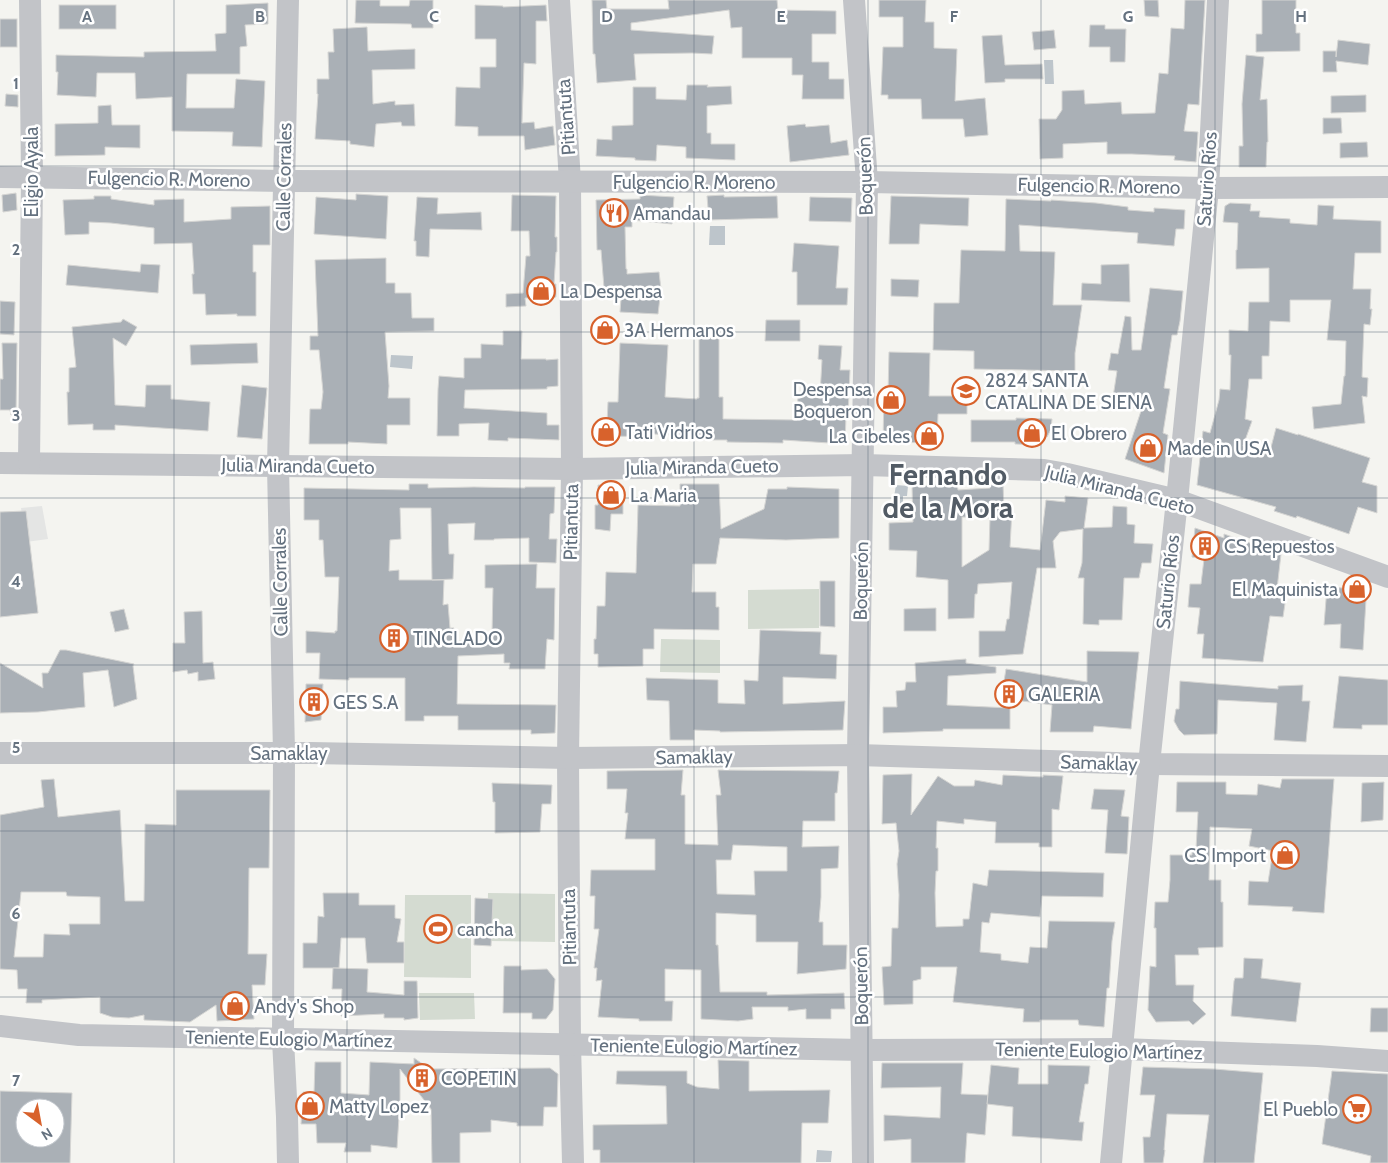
<svg xmlns="http://www.w3.org/2000/svg" width="1388" height="1163" font-family="Cabin,sans-serif">
  <style>
    .built { fill: #e4e5e4 }
    .green { fill: #d4dbd1 }
    .water { fill: #bdc5cb }
    .building { fill: #aab0b6; stroke: #d5d5d3; fill-rule: evenodd }
    .lines { fill: none; stroke-linecap: round; stroke-linejoin: round }
    .minor { stroke: #c2c4c8; stroke-width: 22 }
    .grid { fill: none; stroke: #64717f; stroke-width: 1; stroke-opacity: 0.55 }
    .labels { text-anchor: middle; dominant-baseline: central; stroke-width: 5; stroke-linejoin: round; paint-order: stroke }
    .street-label { font-size: 19px; fill: #64717f; stroke: #fff }
    .poi-label { font-size: 19px; fill: #64717f; stroke: #fff; text-anchor: start }
    .town-label { font-size: 29px; font-weight: bold; fill: #525b65; stroke: #fff }
    .grid-label { font-size: 16px; text-anchor: middle; font-weight: bold; fill: #64717f; stroke: #fff; stroke-width: 5; stroke-linejoin: round; paint-order: stroke }
  </style>
  <rect width="100%" height="100%" fill="#f4f4f0"/>
  <polygon class="built" points="42,506 48,539 26,542 21,508"/>
  <g class="green">
    <polygon points="819,589 819,628 748,629 748,590"/>
    <polygon points="661,639 720,640 720,673 660,672"/>
    <polygon points="488,893 555,894 555,942 487,941"/>
    <polygon points="405,895 471,895 471,978 404,977"/>
    <polygon points="419,993 474,993 475,1019 420,1020"/>
  </g>
  <g class="water">
    <polygon points="1044,60 1053,60 1054,84 1045,84"/>
    <polygon points="710,226 725,226 725,245 709,245"/>
    <polygon points="391,355 413,356 412,369 390,367"/>
    <polygon points="896,485 908,486 907,496 903,496 903,504 893,503"/>
    <polygon points="817,1150 832,1151 831,1162 816,1162"/>
  </g>
  <g class="building">
    <polygon points="356,0 380,0 380,6 409,6 410,0 433,0 433,28 412,28 411,24 355,23"/>
    <polygon points="592,0 606,0 607,9 669,9 668,0 777,0 778,10 836,11 836,34 812,34 812,62 829,62 829,79 844,79 844,99 802,99 803,75 792,75 792,58 742,58 742,27 731,28 729,10 631,23 631,30 714,36 712,54 692,53 634,54 636,80 597,83 595,54 593,54"/>
    <polygon points="879,0 926,0 925,22 934,22 934,48 957,49 955,101 985,98 988,135 965,137 963,119 922,119 921,99 888,99 888,95 881,95 883,47 903,47 903,17 879,17"/>
    <polygon points="1144,0 1158,0 1159,17 1145,16"/>
    <polygon points="1185,0 1205,0 1199,105 1188,104 1184,131 1198,132 1196,162 1174,160 1175,156 1132,154 1107,154 1107,142 1063,144 1063,158 1040,159 1039,119 1056,119 1062,110 1062,91 1084,90 1085,104 1121,102 1122,114 1155,113 1159,73 1168,74 1171,28 1184,29"/>
    <polygon points="1262,0 1296,0 1296,33 1300,33 1300,51 1256,52 1256,34 1262,34"/>
    <polygon points="268,3 268,24 245,25 247,46 240,47 240,74 187,74 186,108 234,108 236,79 265,81 262,147 232,146 233,132 172,131 172,97 136,99 135,73 97,73 96,97 57,95 58,72 56,72 56,55 144,57 144,52 216,51 215,34 226,33 226,5"/>
    <rect x="59" y="5" width="57" height="24"/>
    <polygon points="475,5 503,6 503,7 546,5 547,21 536,21 536,64 524,63 522,123 534,122 535,129 553,126 555,145 525,150 524,136 478,136 478,127 455,126 456,87 480,88 480,67 496,67 496,39 475,39"/>
    <rect x="0" y="19" width="17" height="28"/>
    <polygon points="1090,25 1105,25 1105,29 1126,29 1125,62 1110,62 1110,47 1089,47"/>
    <polygon points="367,27 368,51 415,49 415,69 372,70 373,104 395,101 395,105 414,104 415,126 402,126 401,122 376,124 374,147 350,144 350,141 315,139 318,94 317,94 317,79 329,79 328,52 334,52 333,29"/>
    <polygon points="1054,30 1056,48 1034,50 1032,32"/>
    <polygon points="1002,35 1005,65 1042,64 1043,79 1005,79 1005,82 985,83 982,36"/>
    <polygon points="1338,40 1370,44 1368,65 1336,61 1337,72 1323,72 1323,51 1336,51 1336,57"/>
    <polygon points="1246,55 1264,57 1260,100 1267,99 1268,142 1267,142 1266,167 1239,167 1239,146 1243,146 1242,104"/>
    <polygon points="687,85 708,85 707,87 731,86 732,104 707,106 707,133 711,133 711,144 735,144 735,160 686,158 686,147 657,145 656,161 635,160 635,158 596,156 597,139 612,140 612,126 633,125 633,87 656,87 656,99 686,100"/>
    <polygon points="6,94 18,95 18,107 5,106"/>
    <polygon points="1366,95 1366,112 1331,113 1331,96"/>
    <polygon points="111,105 112,125 140,125 140,148 105,147 105,155 55,156 55,124 98,123 98,106"/>
    <polygon points="1323,118 1341,118 1342,133 1323,134"/>
    <polygon points="805,124 806,127 829,125 831,143 847,140 849,155 790,162 787,126"/>
    <polygon points="1367,142 1368,157 1340,158 1340,143"/>
    <polygon points="16,193 17,210 3,212 2,195"/>
    <polygon points="356,194 388,196 386,239 314,234 316,197 356,200"/>
    <polygon points="512,195 556,196 555,237 557,237 557,252 556,252 554,284 556,284 556,297 525,298 526,306 506,307 506,294 523,293 526,256 530,256 529,231 511,231"/>
    <polygon points="640,195 674,197 672,224 632,220 632,227 625,227 626,269 627,269 627,274 659,272 661,289 658,314 620,312 622,286 604,288 601,250 597,250 596,200 640,199"/>
    <polygon points="724,195 724,197 777,196 778,218 709,220 707,196"/>
    <polygon points="94,196 111,196 111,199 154,205 154,200 184,199 184,222 231,219 231,207 270,206 270,245 253,245 253,272 256,272 256,316 237,316 237,314 206,315 205,294 193,294 192,274 194,274 192,243 154,244 154,228 111,223 89,222 89,234 65,235 63,200 94,199"/>
    <polygon points="891,196 969,198 968,226 920,224 919,244 889,244"/>
    <polygon points="417,197 438,198 437,214 481,212 482,230 430,229 429,257 416,256 416,241 414,241"/>
    <polygon points="810,197 852,198 851,222 809,221"/>
    <polygon points="1006,199 1051,201 1051,200 1096,203 1128,207 1128,210 1154,212 1154,208 1185,210 1184,229 1176,229 1174,246 1137,243 1138,233 1019,225 1020,251 1055,252 1053,305 1082,305 1075,353 1075,371 974,369 974,351 933,350 934,303 959,303 961,250 1005,251"/>
    <polygon points="1230,203 1251,204 1250,211 1260,211 1259,217 1290,219 1290,223 1317,225 1318,205 1334,206 1333,219 1381,221 1381,253 1355,253 1353,289 1371,289 1370,309 1372,309 1370,325 1364,324 1362,377 1368,378 1367,397 1362,396 1365,423 1314,429 1312,407 1341,404 1344,376 1345,376 1346,341 1327,340 1331,300 1290,300 1290,322 1270,321 1269,356 1262,356 1262,379 1249,379 1245,419 1252,421 1243,446 1269,455 1276,428 1298,435 1298,434 1370,458 1362,482 1377,486 1377,513 1358,507 1349,534 1297,516 1296,518 1274,511 1276,507 1197,485 1203,431 1210,433 1219,400 1220,389 1230,390 1231,355 1229,355 1229,330 1248,331 1249,302 1269,302 1269,268 1236,269 1236,250 1237,250 1238,223 1223,222 1225,206"/>
    <polygon points="794,243 839,246 836,288 848,288 847,305 797,305 797,272 792,272"/>
    <polygon points="386,258 386,283 395,283 395,293 411,293 412,318 434,318 434,331 385,332 389,386 388,398 410,398 410,425 387,425 387,444 348,442 348,444 309,444 310,409 321,409 323,392 319,350 310,350 310,336 318,336 315,260"/>
    <polygon points="141,264 160,265 158,293 66,285 68,265 140,272"/>
    <polygon points="1129,264 1130,302 1081,300 1082,283 1101,284 1101,265"/>
    <polygon points="891,279 919,280 918,297 891,296"/>
    <polygon points="1150,288 1183,291 1180,321 1177,335 1172,335 1164,388 1170,389 1163,433 1168,435 1164,473 1125,459 1142,408 1112,404 1117,371 1108,370 1111,353 1118,354 1125,316 1131,317 1132,350 1141,350"/>
    <polygon points="0,301 15,302 14,335 0,334"/>
    <polygon points="123,319 137,327 126,346 113,338 115,405 145,407 146,385 171,385 171,399 210,402 208,431 115,425 115,430 93,430 93,424 68,425 67,392 69,392 69,368 76,367 72,327 121,322"/>
    <polygon points="766,320 800,320 800,341 765,341"/>
    <polygon points="503,331 522,331 521,359 546,359 546,360 558,359 558,386 547,387 547,389 465,390 464,408 547,413 547,425 559,425 559,440 508,438 508,441 488,440 489,423 459,424 459,436 437,436 438,389 439,376 464,378 464,358 481,358 481,344 503,345"/>
    <polygon points="699,332 719,332 719,397 723,397 723,419 797,420 798,394 820,395 822,360 818,359 819,345 842,346 840,370 850,370 848,416 846,416 845,444 783,440 783,443 727,442 727,440 697,440 697,436 653,434 653,437 613,436 613,440 598,440 598,424 607,424 608,402 618,402 620,343 668,345 665,397 697,399 697,398 699,398"/>
    <polygon points="2,343 17,343 16,415 11,415 10,410 0,410 0,379 3,379"/>
    <polygon points="257,343 258,363 191,365 190,345"/>
    <polygon points="889,352 930,353 929,396 967,396 967,414 938,414 937,443 883,442 884,394 888,394"/>
    <polygon points="242,385 267,388 262,439 237,437"/>
    <polygon points="1016,418 1052,419 1051,429 1047,437 1041,437 1041,445 1015,444 1015,442 971,442 971,420 1016,420"/>
    <path d="M990,483H1003L1004,510L1012,509L1010,547L1040,550L1046,500L1065,502V496L1088,498L1084,528L1112,527L1113,506L1127,507V524L1135,525L1134,543L1153,544L1151,563H1142L1139,578H1124L1122,620H1099V625L1083,624L1084,578H1078L1082,563L1083,529L1060,532L1053,541L1056,568H1037L1023,654L979,657V631H1005L1007,619H1009L1012,582L978,584L977,594H975L974,618L948,619V580L916,577L917,551L889,550V523L913,522L912,486L957,484L958,490L990,488ZM962,517L990,518L989,550L962,567Z"/>
    <polygon points="409,484 428,484 428,488 474,487 525,488 525,487 555,487 554,513 550,514 549,539 557,539 556,563 529,562 529,538 494,539 494,540 474,540 475,523 448,524 449,554 454,554 453,579 432,580 431,508 400,508 401,539 390,540 389,571 399,570 399,580 444,580 443,605 448,604 450,628 454,628 454,641 487,641 487,634 492,634 493,588 485,588 485,565 537,564 536,588 555,588 554,640 547,639 545,669 509,669 510,663 504,663 504,654 458,656 457,704 556,705 555,733 531,734 531,730 458,730 458,716 424,716 424,721 405,721 405,678 349,678 349,680 319,679 320,653 306,653 306,631 335,633 335,631 337,631 339,577 325,577 323,540 319,540 319,520 304,520 304,488 409,490"/>
    <polygon points="680,484 719,484 721,529 764,509 768,489 787,489 787,487 839,489 839,538 786,540 720,538 716,564 693,564 692,592 716,592 716,607 719,607 719,630 654,629 654,649 643,649 643,666 598,667 598,654 594,654 594,639 596,639 597,606 605,606 606,572 636,573 638,505 680,506"/>
    <polygon points="598,485 623,486 623,514 611,514 610,531 595,529 595,505 598,505"/>
    <polygon points="26,511 38,613 0,617 0,512"/>
    <polygon points="1195,528 1224,538 1224,534 1281,554 1277,589 1287,590 1283,617 1270,616 1263,662 1202,658 1204,634 1197,634 1200,608 1188,607 1190,584 1201,584 1204,559 1192,557"/>
    <polygon points="820,581 835,581 835,627 820,626"/>
    <polygon points="1344,581 1367,583 1363,650 1340,648 1341,624 1324,625 1327,587 1343,588"/>
    <polygon points="936,608 936,631 904,631 904,609"/>
    <polygon points="124,609 129,629 115,632 110,612"/>
    <polygon points="202,611 203,663 213,662 215,679 198,681 198,672 188,674 187,670 173,672 173,643 185,643 184,612"/>
    <polygon points="760,630 821,632 820,654 837,655 836,679 783,677 783,704 845,701 843,730 720,732 720,731 694,730 694,740 670,740 669,701 647,700 646,678 718,680 718,703 745,704 744,680 758,681"/>
    <polygon points="60,650 66,650 134,664 133,666 137,699 114,707 108,670 83,673 85,707 38,712 0,713 0,663 43,688 42,673 48,673"/>
    <polygon points="1087,651 1139,652 1131,729 1094,726 1093,732 1050,732 1052,705 1015,700 1014,707 1000,705 1006,669 1087,682"/>
    <polygon points="966,659 966,663 996,667 996,673 948,676 947,705 1010,708 1010,729 943,729 943,731 883,733 883,707 897,707 896,691 905,690 906,682 916,682 915,663"/>
    <polygon points="1339,676 1388,680 1388,725 1362,725 1362,729 1333,728"/>
    <polygon points="1180,681 1278,689 1278,686 1303,685 1302,701 1310,701 1306,742 1274,740 1277,703 1218,700 1217,734 1184,735 1179,730 1174,721 1176,709 1179,709"/>
    <polygon points="306,684 323,684 321,720 305,722"/>
    <path d="M683,770L681,795H685V844L718,845L716,795H721L718,770L839,771L837,793H835V821H803L802,847L839,846L838,868L821,869V897L819,922H823V945H847L846,969L797,974L798,942H756V915L716,913V945H718L720,992H767V995L844,993L845,1009H831V1019H806V1009L788,1011V1007H752L753,1019L738,1021L701,1019V970L665,969V1001H673L672,1021H639V1019L598,1017L602,980L596,981L597,968H594L599,929H594L595,896H590L591,870H655V839H625L628,813H625L627,789H607V771ZM733,845L787,847V871H754L755,895L717,894L716,860H731Z"/>
    <polygon points="912,774 911,815 938,776 954,786 974,786 975,780 1002,785 1003,775 1043,777 1043,775 1063,776 1059,810 1052,809 1052,847 1039,847 1039,843 995,843 996,822 964,819 964,824 937,821 936,848 938,848 938,871 936,871 935,893 936,927 963,926 963,919 969,919 973,883 987,886 989,870 1104,873 1103,897 1042,896 1040,917 991,913 989,923 982,922 980,952 1001,954 1001,960 1028,963 1030,947 1047,948 1049,921 1115,922 1112,941 1109,988 1107,988 1104,1027 1079,1025 1078,1020 1040,1020 1040,1022 1023,1022 1024,1009 953,1002 957,967 921,967 921,979 913,981 913,1004 884,1005 882,967 891,966 892,928 898,928 899,895 897,864 899,851 896,823 882,824 883,775"/>
    <path d="M54,779L58,817L120,810L125,901H144L145,824L176,825V790H270L269,868H249L248,954H267L265,985H252L254,1019L217,1021L216,1005L190,1022L144,1020V1015L129,1018L112,1017L100,1013V997L42,1000V1003H26L27,989H18L17,970L0,969V815L44,807L41,780ZM21,892H66L67,896L100,897V924H69L70,935L44,934L43,957H14Z"/>
    <polygon points="1282,779 1334,779 1324,913 1292,911 1293,907 1248,905 1249,881 1268,882 1273,851 1249,846 1252,829 1210,827 1209,880 1221,880 1221,902 1223,902 1223,947 1198,948 1199,955 1175,955 1176,985 1194,985 1193,1001 1206,1014 1193,1025 1189,1021 1156,1022 1148,1010 1150,966 1156,967 1156,928 1154,928 1155,902 1168,902 1170,880 1170,855 1192,855 1192,849 1196,849 1198,812 1176,812 1177,782 1226,782 1226,794 1257,795 1258,784 1280,788"/>
    <polygon points="1384,782 1383,820 1361,822 1362,783"/>
    <polygon points="492,783 552,785 551,804 542,804 540,832 495,833 495,802 493,802"/>
    <polygon points="1094,789 1125,790 1121,816 1129,817 1127,854 1105,853 1108,810 1091,809"/>
    <polygon points="323,893 359,893 359,905 395,905 395,918 401,919 397,942 404,942 404,963 367,963 365,938 341,938 339,968 303,968 303,943 317,943 318,916 324,917"/>
    <polygon points="475,898 493,899 491,946 474,945"/>
    <polygon points="1244,958 1263,959 1261,978 1301,983 1296,1022 1231,1016 1234,981 1235,978 1243,978"/>
    <polygon points="504,966 521,966 521,970 547,969 555,979 553,1010 546,1019 532,1019 532,1013 503,1013"/>
    <polygon points="333,968 368,969 367,992 404,995 404,981 417,981 418,1018 404,1020 404,1018 384,1018 384,1014 341,1016 342,989 332,989"/>
    <polygon points="1371,1008 1388,1008 1388,1032 1370,1032"/>
    <polygon points="414,1058 430,1069 550,1068 558,1074 557,1107 544,1107 543,1126 517,1126 517,1123 491,1120 491,1132 460,1133 460,1163 432,1163 431,1109 400,1069 400,1101 397,1148 371,1145 371,1152 344,1152 346,1143 317,1143 316,1124 301,1124 303,1092 314,1093 315,1062 341,1062 341,1093 369,1095 370,1062 414,1064"/>
    <polygon points="718,1060 749,1061 749,1091 830,1090 828,1123 802,1123 801,1163 600,1163 600,1150 593,1150 593,1125 667,1124 666,1086 616,1084 617,1071 687,1071 687,1083 697,1087 719,1089"/>
    <polygon points="882,1063 963,1063 961,1094 988,1095 985,1135 967,1133 965,1163 911,1163 911,1139 884,1141 884,1115 940,1118 941,1087 881,1088"/>
    <polygon points="991,1065 1019,1068 1018,1084 1048,1084 1048,1065 1090,1066 1088,1084 1085,1084 1079,1122 1084,1122 1082,1141 1012,1136 1013,1107 987,1104"/>
    <polygon points="1143,1067 1214,1069 1263,1073 1254,1163 1203,1163 1209,1115 1167,1114 1164,1150 1165,1150 1163,1163 1144,1163 1143,1137 1150,1137 1155,1095 1140,1095"/>
    <polygon points="1332,1071 1388,1074 1388,1163 1370,1163 1371,1156 1322,1144"/>
    <path d="M0,1091L72,1093L70,1163H0ZM25,1108H55V1138H25Z"/>
  </g>
  <g class="lines">
    <g class="minor">
      <polyline points="288,0 278,466 284,753 283,1040 287,1117 288,1163"/>
      <polyline points="559,0 570,182 572,469 568,758 570,1044 573,1163"/>
      <polyline points="854,0 867,182 858,755 863,1163"/>
      <polyline points="0,177 284,181 867,182 1208,188 1388,187"/>
      <polyline points="0,463 572,469 863,465 1044,470 1067,474 1177,500 1388,577"/>
      <polyline points="29,463 32,177 30,0"/>
      <polyline points="0,753 311,753 568,758 858,755 1149,764 1388,766"/>
      <polyline points="0,1026 79,1035 862,1050 1121,1049 1317,1056 1388,1061"/>
      <polyline points="1111,1163 1149,764 1177,500 1208,188 1218,0"/>
    </g>
  </g>
  <path class="grid" d="M174,0V1163M347,0V1163M520,0V1163M694,0V1163M868,0V1163M1041,0V1163M1215,0V1163M0,166H1388M0,332H1388M0,498H1388M0,665H1388M0,831H1388M0,997H1388"/>
  <defs>
    <symbol id="restaurant-ring" viewBox="-11 -11 22 22"><circle r="9.5" fill="#fff" stroke="#d8622c" stroke-width="1.5"/><path d="M-5-6h1v4h1v-4h1v4h1v-4h1v5L-1.5 .5V6h-2V.5L-5-1ZM5-6V6H3V1.5H1.5Q1.5-4 5-6Z" fill="#d8622c"/></symbol>
    <symbol id="shop-ring" viewBox="-11 -11 22 22"><circle r="9.5" fill="#fff" stroke="#d8622c" stroke-width="1.5"/><path d="M-5-2.5h2.3a2.7 3.5 0 0 1 5.4 0H5L5.5 6h-11ZM-1.5-2.5h3a1.5 2.3 0 0 0-3 0Z" fill="#d8622c"/></symbol>
    <symbol id="school-ring" viewBox="-11 -11 22 22"><circle r="9.5" fill="#fff" stroke="#d8622c" stroke-width="1.5"/><path d="M0-5L7-2L0 1L-7-2ZM-4 1L0 2.5L4 1V4Q0 6-4 4Z" fill="#d8622c"/></symbol>
    <symbol id="building-ring" viewBox="-11 -11 22 22"><circle r="9.5" fill="#fff" stroke="#d8622c" stroke-width="1.5"/><path d="M-4-6H4V6H1V3H-1V6H-4ZM-2.5-4.3h1.7v1.8h-1.7ZM.8-4.3h1.7v1.8H.8ZM-2.5-1h1.7V.8h-1.7ZM.8-1h1.7V.8H.8Z" fill="#d8622c"/></symbol>
    <symbol id="stadium-ring" viewBox="-11 -11 22 22"><circle r="9.5" fill="#fff" stroke="#d8622c" stroke-width="1.5"/><path d="M0-5a6.5 5 0 1 0 0 10a6.5 5 0 1 0 0-10ZM-3.5-1.8h7v3.6h-7Z" fill="#d8622c"/></symbol>
    <symbol id="supermarket-ring" viewBox="-11 -11 22 22"><circle r="9.5" fill="#fff" stroke="#d8622c" stroke-width="1.5"/><path d="M-6-5.5h2.5l.6 2H6L4.5 2H-2.5L-4.4-4H-6ZM-1.5 3.2a1.3 1.3 0 1 0 .1 0ZM3 3.2a1.3 1.3 0 1 0 .1 0Z" fill="#d8622c"/></symbol>
  </defs>
  <g fill-rule="evenodd">
    <use href="#restaurant-ring" x="598" y="197" width="32" height="32"/>
    <use href="#shop-ring" x="525" y="275" width="32" height="32"/>
    <use href="#shop-ring" x="589" y="314" width="32" height="32"/>
    <use href="#school-ring" x="950" y="375" width="32" height="32"/>
    <use href="#shop-ring" x="875" y="384" width="32" height="32"/>
    <use href="#shop-ring" x="590" y="416" width="32" height="32"/>
    <use href="#shop-ring" x="1016" y="417" width="32" height="32"/>
    <use href="#shop-ring" x="913" y="420" width="32" height="32"/>
    <use href="#shop-ring" x="1132" y="432" width="32" height="32"/>
    <use href="#shop-ring" x="595" y="479" width="32" height="32"/>
    <use href="#building-ring" x="1189" y="530" width="32" height="32"/>
    <use href="#shop-ring" x="1341" y="573" width="32" height="32"/>
    <use href="#building-ring" x="378" y="622" width="32" height="32"/>
    <use href="#building-ring" x="993" y="678" width="32" height="32"/>
    <use href="#building-ring" x="298" y="686" width="32" height="32"/>
    <use href="#shop-ring" x="1269" y="839" width="32" height="32"/>
    <use href="#stadium-ring" x="422" y="913" width="32" height="32"/>
    <use href="#shop-ring" x="219" y="990" width="32" height="32"/>
    <use href="#building-ring" x="406" y="1062" width="32" height="32"/>
    <use href="#shop-ring" x="294" y="1090" width="32" height="32"/>
    <use href="#supermarket-ring" x="1341" y="1093" width="32" height="32"/>
  </g>
  <g class="labels">
    <g class="street-label">
      <text transform="translate(566 117) rotate(-94)">Pitiantuta</text>
      <text transform="translate(31 172) rotate(-90)">Eligio Ayala</text>
      <text transform="translate(865 176) rotate(-92)">Boquerón</text>
      <text transform="translate(284 177) rotate(-89)">Calle Corrales</text>
      <text transform="translate(169 179) rotate(1)">Fulgencio R. Moreno</text>
      <text transform="translate(1207 179) rotate(-86)">Saturio Ríos</text>
      <text x="694" y="182">Fulgencio R. Moreno</text>
      <text transform="translate(1099 186) rotate(1)">Fulgencio R. Moreno</text>
      <text transform="translate(298 466) rotate(1)">Julia Miranda Cueto</text>
      <text transform="translate(702 467) rotate(-1)">Julia Miranda Cueto</text>
      <text transform="translate(1120 490) rotate(14)">Julia Miranda Cueto</text>
      <text transform="translate(571 522) rotate(-89)">Pitiantuta</text>
      <text transform="translate(861 581) rotate(-89)">Boquerón</text>
      <text transform="translate(280 582) rotate(-91)">Calle Corrales</text>
      <text transform="translate(1168 582) rotate(-84)">Saturio Ríos</text>
      <text x="289" y="753">Samaklay</text>
      <text transform="translate(694 757) rotate(-1)">Samaklay</text>
      <text transform="translate(1099 763) rotate(2)">Samaklay</text>
      <text transform="translate(569 927) rotate(-91)">Pitiantuta</text>
      <text transform="translate(861 986) rotate(-91)">Boquerón</text>
      <text transform="translate(289 1039) rotate(1)">Teniente Eulogio Martínez</text>
      <text transform="translate(694 1047) rotate(1)">Teniente Eulogio Martínez</text>
      <text transform="translate(1099 1051) rotate(1)">Teniente Eulogio Martínez</text>
    </g>
    <g class="poi-label">
      <text x="633" y="213">Amandau</text>
      <text x="560" y="291">La Despensa</text>
      <text x="624" y="330">3A Hermanos</text>
      <text x="985" y="380">2824 SANTA<tspan x="985" dy="22">CATALINA DE SIENA</tspan></text>
      <text x="872" y="389" text-anchor="end">Despensa<tspan x="872" dy="22">Boqueron</tspan></text>
      <text x="625" y="432">Tati Vidrios</text>
      <text x="1051" y="433">El Obrero</text>
      <text x="910" y="436" text-anchor="end">La Cibeles</text>
      <text x="1167" y="448">Made in USA</text>
      <text x="630" y="495">La Maria</text>
      <text x="1224" y="546">CS Repuestos</text>
      <text x="1338" y="589" text-anchor="end">El Maquinista</text>
      <text x="413" y="638">TINCLADO</text>
      <text x="1028" y="694">GALERIA</text>
      <text x="333" y="702">GES S.A</text>
      <text x="1266" y="855" text-anchor="end">CS Import</text>
      <text x="457" y="929">cancha</text>
      <text x="254" y="1006">Andy's Shop</text>
      <text x="441" y="1078">COPETIN</text>
      <text x="329" y="1106">Matty Lopez</text>
      <text x="1338" y="1109" text-anchor="end">El Pueblo</text>
    </g>
    <g class="town-label">
      <text x="948" y="474">Fernando<tspan x="948" dy="33">de la Mora</tspan></text>
    </g>
  </g>
  <g class="grid-label">
    <text x="87" y="22">A</text>
    <text x="260" y="22">B</text>
    <text x="434" y="22">C</text>
    <text x="607" y="22">D</text>
    <text x="781" y="22">E</text>
    <text x="954" y="22">F</text>
    <text x="1128" y="22">G</text>
    <text x="1301" y="22">H</text>
    <text x="16" y="89">1</text>
    <text x="16" y="255">2</text>
    <text x="16" y="421">3</text>
    <text x="16" y="587">4</text>
    <text x="16" y="753">5</text>
    <text x="16" y="919">6</text>
    <text x="16" y="1086">7</text>
  </g>
  <g transform="translate(40 1123) rotate(148)"><circle r="24" fill="#ffffff" stroke="#c1c6cc"/>
  <path d="M0-4L9 19L0 12L-9 19Z" fill="#d8622c"/>
  <text y="-8" font-size="14" font-weight="bold" text-anchor="middle" fill="#64717f">N</text>
  </g>
</svg>
